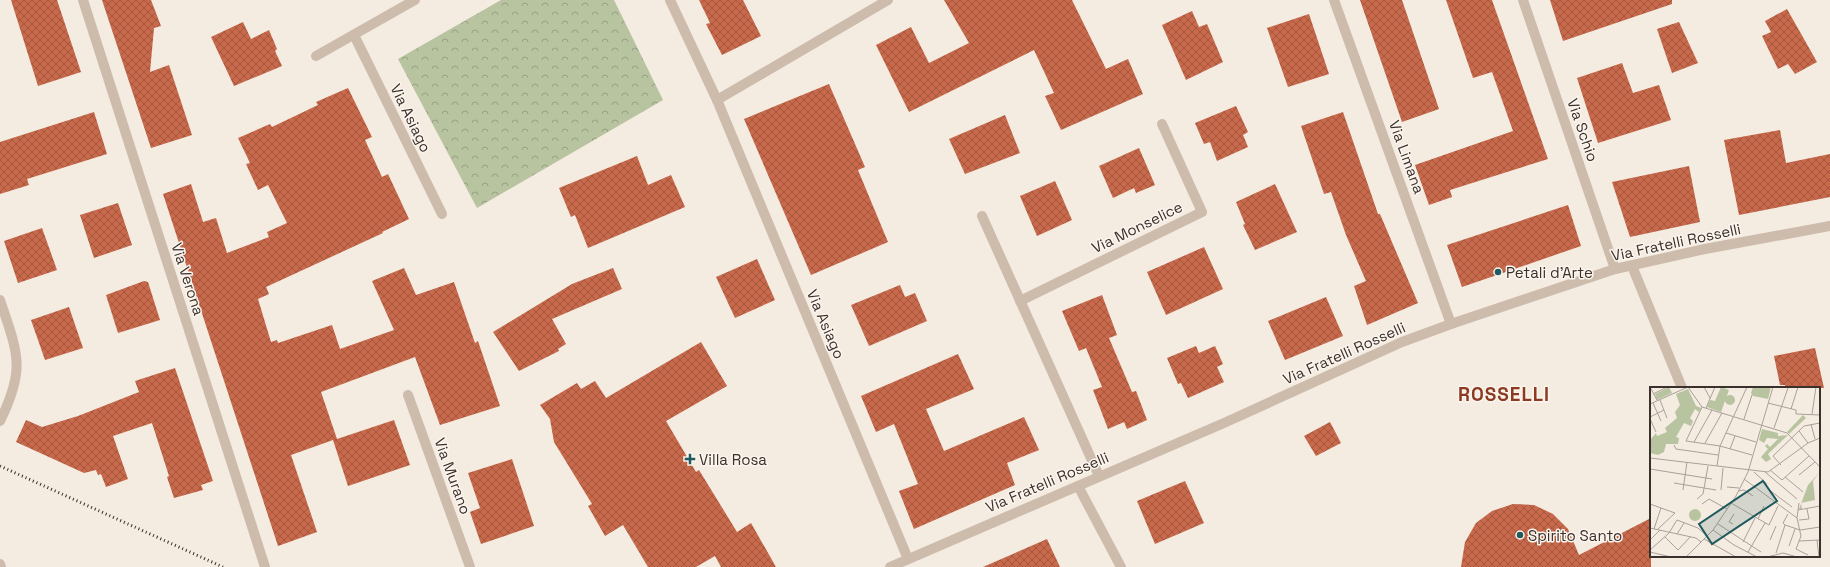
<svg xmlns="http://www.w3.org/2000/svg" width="1830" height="567" font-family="'Space Grotesk',sans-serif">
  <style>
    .park { fill: url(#park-crowns) }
    .building { fill: url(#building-cross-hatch) }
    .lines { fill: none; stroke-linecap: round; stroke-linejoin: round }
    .minor { stroke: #cdbbac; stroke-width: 10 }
    .tertiary { stroke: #cdbbac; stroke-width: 10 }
    .rail { stroke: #3b302b; stroke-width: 3; stroke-dasharray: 1 3; stroke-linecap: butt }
    .poi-dot { fill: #1f5a5e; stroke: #fbf5ee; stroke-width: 1.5 }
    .labels { text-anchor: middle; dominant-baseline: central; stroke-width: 3; stroke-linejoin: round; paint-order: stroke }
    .street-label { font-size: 15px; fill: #3b302b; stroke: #fbf5ee }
    .poi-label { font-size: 15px; fill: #3b302b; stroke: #fbf5ee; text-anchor: start }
    .district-label { font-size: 19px; font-weight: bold; letter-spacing: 1px; fill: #8c3b22; stroke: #fbf5ee }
    .inset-road { fill: none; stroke: #aaa098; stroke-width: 1 }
    .view { fill: #1f5a5e; fill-opacity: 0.15; stroke: #1f5a5e; stroke-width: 2 }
    .inset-edge { fill: none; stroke: #3b302b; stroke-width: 2 }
  </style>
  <defs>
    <pattern id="park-crowns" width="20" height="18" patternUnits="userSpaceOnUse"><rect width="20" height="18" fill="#b8c4a0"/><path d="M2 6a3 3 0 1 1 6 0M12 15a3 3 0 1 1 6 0" fill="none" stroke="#97a083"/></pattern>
    <pattern id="building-cross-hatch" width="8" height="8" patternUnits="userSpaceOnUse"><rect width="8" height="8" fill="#c8694b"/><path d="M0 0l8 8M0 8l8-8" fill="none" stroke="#a4573f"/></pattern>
  </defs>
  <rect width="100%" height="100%" fill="#f4ebe1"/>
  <polygon class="park" points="501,0 614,0 663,100 477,208 398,59"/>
  <g class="building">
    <polygon points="11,0 57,0 81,72 38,86"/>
    <polygon points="102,0 151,0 161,26 154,28 150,72 169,65 192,135 151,148"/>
    <polygon points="699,0 743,0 761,36 722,55 706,24 710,23"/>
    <polygon points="944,0 1072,0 1106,69 1128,59 1143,94 1061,130 1045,96 1054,93 1034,50 909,112 876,45 911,27 929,63 969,43"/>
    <polygon points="1360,0 1402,0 1439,109 1402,122"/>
    <polygon points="1446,0 1492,0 1548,159 1450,190 1452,197 1429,205 1415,165 1513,131 1492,72 1473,78"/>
    <polygon points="1550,0 1672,0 1672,4 1563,41"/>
    <polygon points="1787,9 1817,62 1795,74 1788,64 1778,69 1762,36 1771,32 1765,21"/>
    <polygon points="1192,11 1199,27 1207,24 1223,62 1186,80 1162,25"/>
    <polygon points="1309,14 1329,74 1288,87 1267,28"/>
    <polygon points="243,22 251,39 269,30 277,49 275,51 282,66 234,86 211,37"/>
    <polygon points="1679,22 1698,63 1672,73 1657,29"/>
    <polygon points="1622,63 1633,93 1659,85 1671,120 1598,143 1577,78"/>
    <polygon points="829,84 865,167 858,170 888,242 811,275 744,119"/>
    <polygon points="348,88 372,137 365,140 382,177 388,174 409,219 382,232 383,233 266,287 269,294 258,299 271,342 277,340 278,343 332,325 340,349 394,330 372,281 404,268 416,295 454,282 475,343 478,341 500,406 440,425 415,357 321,392 337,439 394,420 410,465 348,486 333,440 291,455 317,532 278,546 163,194 191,184 203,222 216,218 227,253 269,237 267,232 287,223 268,185 258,190 246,164 250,163 238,138 270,124 272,127 318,105 316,102"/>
    <polygon points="1236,106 1248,132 1243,135 1248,147 1217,161 1210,142 1204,144 1195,123"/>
    <polygon points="94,112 107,154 27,179 29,185 0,194 0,142"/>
    <polygon points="1343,112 1378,214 1380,214 1418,303 1367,325 1354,286 1366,281 1346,235 1331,192 1324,194 1301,126"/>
    <polygon points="1005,115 1020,153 965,174 949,139"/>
    <polygon points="1780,130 1786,163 1830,154 1830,197 1739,215 1724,140"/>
    <polygon points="1139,148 1155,185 1136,193 1134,188 1113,198 1099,166"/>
    <polygon points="637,156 648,185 671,175 685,207 588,248 575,215 571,217 559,188"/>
    <polygon points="1689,166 1700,222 1630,237 1612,182"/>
    <polygon points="1055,181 1072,220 1037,236 1020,196"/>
    <polygon points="1275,184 1297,232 1255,250 1243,225 1245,224 1236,202"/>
    <polygon points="118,203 132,245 94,258 80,215"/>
    <polygon points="1568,205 1581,246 1462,287 1447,245"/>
    <polygon points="42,228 57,270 18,283 4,241"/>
    <polygon points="1204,247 1223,289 1166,315 1147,272"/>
    <polygon points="757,259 775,300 735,318 716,277"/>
    <polygon points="613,268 622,289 552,319 566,344 558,349 559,351 519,371 493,332 572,284"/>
    <polygon points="144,281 148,282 160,320 118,333 106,295"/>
    <polygon points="900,285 905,297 915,293 927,321 869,346 851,305"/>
    <polygon points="1102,295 1117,335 1109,338 1132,392 1136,391 1147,420 1127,429 1124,422 1108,429 1093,390 1102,387 1086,348 1079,351 1062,311"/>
    <polygon points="1326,297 1343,336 1285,360 1268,321"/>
    <polygon points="69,307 83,348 45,360 31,320"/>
    <polygon points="701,342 727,386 666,421 696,472 699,470 737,532 751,523 776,567 721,567 715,556 696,567 648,567 623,525 605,536 588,506 592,504 554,442 550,419 540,405 577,383 581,389 595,381 606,398"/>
    <polygon points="1196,346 1199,353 1215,346 1223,364 1217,367 1224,382 1188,398 1181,383 1178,384 1167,358"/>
    <polygon points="1815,348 1824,388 1786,388 1785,385 1780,385 1774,356"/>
    <polygon points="958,354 974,389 926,409 944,451 1024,417 1039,450 1007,463 1015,485 914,529 899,491 918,484 894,424 876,432 861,396"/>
    <polygon points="175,368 213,481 201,485 203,490 174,498 167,477 169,476 152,423 113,436 128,479 106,487 101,474 98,475 96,470 84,473 16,442 26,420 42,427 78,416 139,392 135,381"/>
    <polygon points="1330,422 1341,443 1316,456 1304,436"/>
    <polygon points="512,459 534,526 481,544 470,512 480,508 468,473"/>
    <polygon points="1185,481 1204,523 1155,544 1137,501"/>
    <polygon points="1513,504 1534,505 1553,514 1568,529 1579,555 1651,518 1651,567 1461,567 1465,542 1476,523 1492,511"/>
    <polygon points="1047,539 1060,567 983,567"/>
  </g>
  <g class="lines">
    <g class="minor">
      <polyline points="83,0 265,567"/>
      <polyline points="670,0 717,100 908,559"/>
      <polyline points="1334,0 1451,324"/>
      <polyline points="1523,0 1615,269"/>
      <polyline points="354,35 442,214"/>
      <polyline points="316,56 415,0"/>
      <polyline points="717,100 888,0"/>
      <polyline points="982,216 1099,476"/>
      <polyline points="1632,266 1682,388"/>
      <path d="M0,300C18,354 26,368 0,421"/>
      <polyline points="1020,301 1202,212 1162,124"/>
      <polyline points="408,395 470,567"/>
      <polyline points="1078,486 1121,567"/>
      <polyline points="0,564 1,567"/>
    </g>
    <polyline class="tertiary" points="890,567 1224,423 1402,342 1451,324 1615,269 1705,249 1830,226"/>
    <polyline class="rail" points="0,466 223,567"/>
  </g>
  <g class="poi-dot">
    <circle cx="1498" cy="272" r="4"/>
    <path d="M688 453h4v4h4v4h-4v4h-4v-4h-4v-4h4z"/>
    <circle cx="1520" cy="535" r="4"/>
  </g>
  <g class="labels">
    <g class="street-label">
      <text transform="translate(411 118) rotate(64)">Via Asiago</text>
      <text transform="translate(1583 130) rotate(71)">Via Schio</text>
      <text transform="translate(1407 157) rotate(70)">Via Limana</text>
      <text transform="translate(1137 227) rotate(-26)">Via Monselice</text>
      <text transform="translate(1676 242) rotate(-12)">Via Fratelli Rosselli</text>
      <text transform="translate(188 279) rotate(72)">Via Verona</text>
      <text transform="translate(826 324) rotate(67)">Via Asiago</text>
      <text transform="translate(1344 353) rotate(-24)">Via Fratelli Rosselli</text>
      <text transform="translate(453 476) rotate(70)">Via Murano</text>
      <text transform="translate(1047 482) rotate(-23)">Via Fratelli Rosselli</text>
    </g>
    <g class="poi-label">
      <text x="1506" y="272">Petali d'Arte</text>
      <text x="699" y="459">Villa Rosa</text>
      <text x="1528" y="535">Spirito Santo</text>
    </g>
    <g class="district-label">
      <text x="1504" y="394">ROSSELLI</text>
    </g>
  </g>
  <g transform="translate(1650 387)">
    <rect width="170" height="170" fill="#f4ebe1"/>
    <path d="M19,0L22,6L7,13L5,7ZM103,0H121L118,12L103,9L101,6ZM38,2L46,19L51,21L49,25L45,22L40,31L43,34L41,39L34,36L26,50L29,51L28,57H16L14,65L8,68L0,66V53L6,46L7,49L17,45L15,41L27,31L25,25L30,18L26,7ZM153,28L156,31L139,47L137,45ZM112,42L128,46V49L138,48L118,67L121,72L116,75L111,70L118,62L115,59L117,57L120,60L128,52L117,51L114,56L109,53ZM170,85L163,94L165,113L151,116L152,122H149L158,98Z" fill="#b8c4a0"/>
    <path d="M71,0L79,3L71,25L57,20L60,13L65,14ZM75 13a5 5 0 1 1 10 0a5 5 0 1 1-10 0ZM39 128a6 6 0 1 1 12 0a6 6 0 1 1-12 0Z" fill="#b8c4a0"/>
    <path class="inset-road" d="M0,0L7,13M38,0L52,20L137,46L170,80M54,0L60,11M3,7L17,0M10,13L17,31M3,16L11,34M118,16L146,23V27L170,28M0,17L38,0M52,20L36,54L70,59L102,68M56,21L65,0M141,22L148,0M162,27L166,0M0,30L14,23M0,32L6,45M94,32L102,8M161,37L165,52M124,41L138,1M149,44L158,56M76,46L106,55M44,55L62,23M55,56L72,26M24,58L26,62L68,68M80,62L85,49M0,71L118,85L158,56L170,51M131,78L123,69L154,39L170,36M67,79L70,59L97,0M0,82L62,92M120,83L132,93L159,69M104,85L116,96L118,102L142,120M115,85L147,112M149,88L165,75M135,90L153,105M94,92L147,131M24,96L66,103M77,100L89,101M33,103L37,75M71,103L73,81M88,104L94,103L103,109M47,112L53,107L58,79M81,116L119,138L128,119M149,116L147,131L151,149L146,162L158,168M0,117L25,126L8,142M52,117L59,112L77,122M148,123L170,119M138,127L133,136L135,138L150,143L170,140M108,132L114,119M149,133L159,132L157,122M68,137L111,165M83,137L79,135L84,127M0,141L46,151L51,155M4,142L11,121M63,143L84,158L107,170M27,147L34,136M15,150L28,163L40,150M54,152L86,170M0,153L10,143M120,153L126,139M167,153L169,170M149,154L170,153M93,155L105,131M139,159L145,142M0,163L19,146L27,133L48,141L57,149M0,165L21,170M98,165L115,136M126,166L135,138M36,170L63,143L86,109L98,85L123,0M117,170L133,166L147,170"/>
    <path class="view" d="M113,94L127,114L62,157L49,137Z"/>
    <rect width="170" height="170" class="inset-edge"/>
  </g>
</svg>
